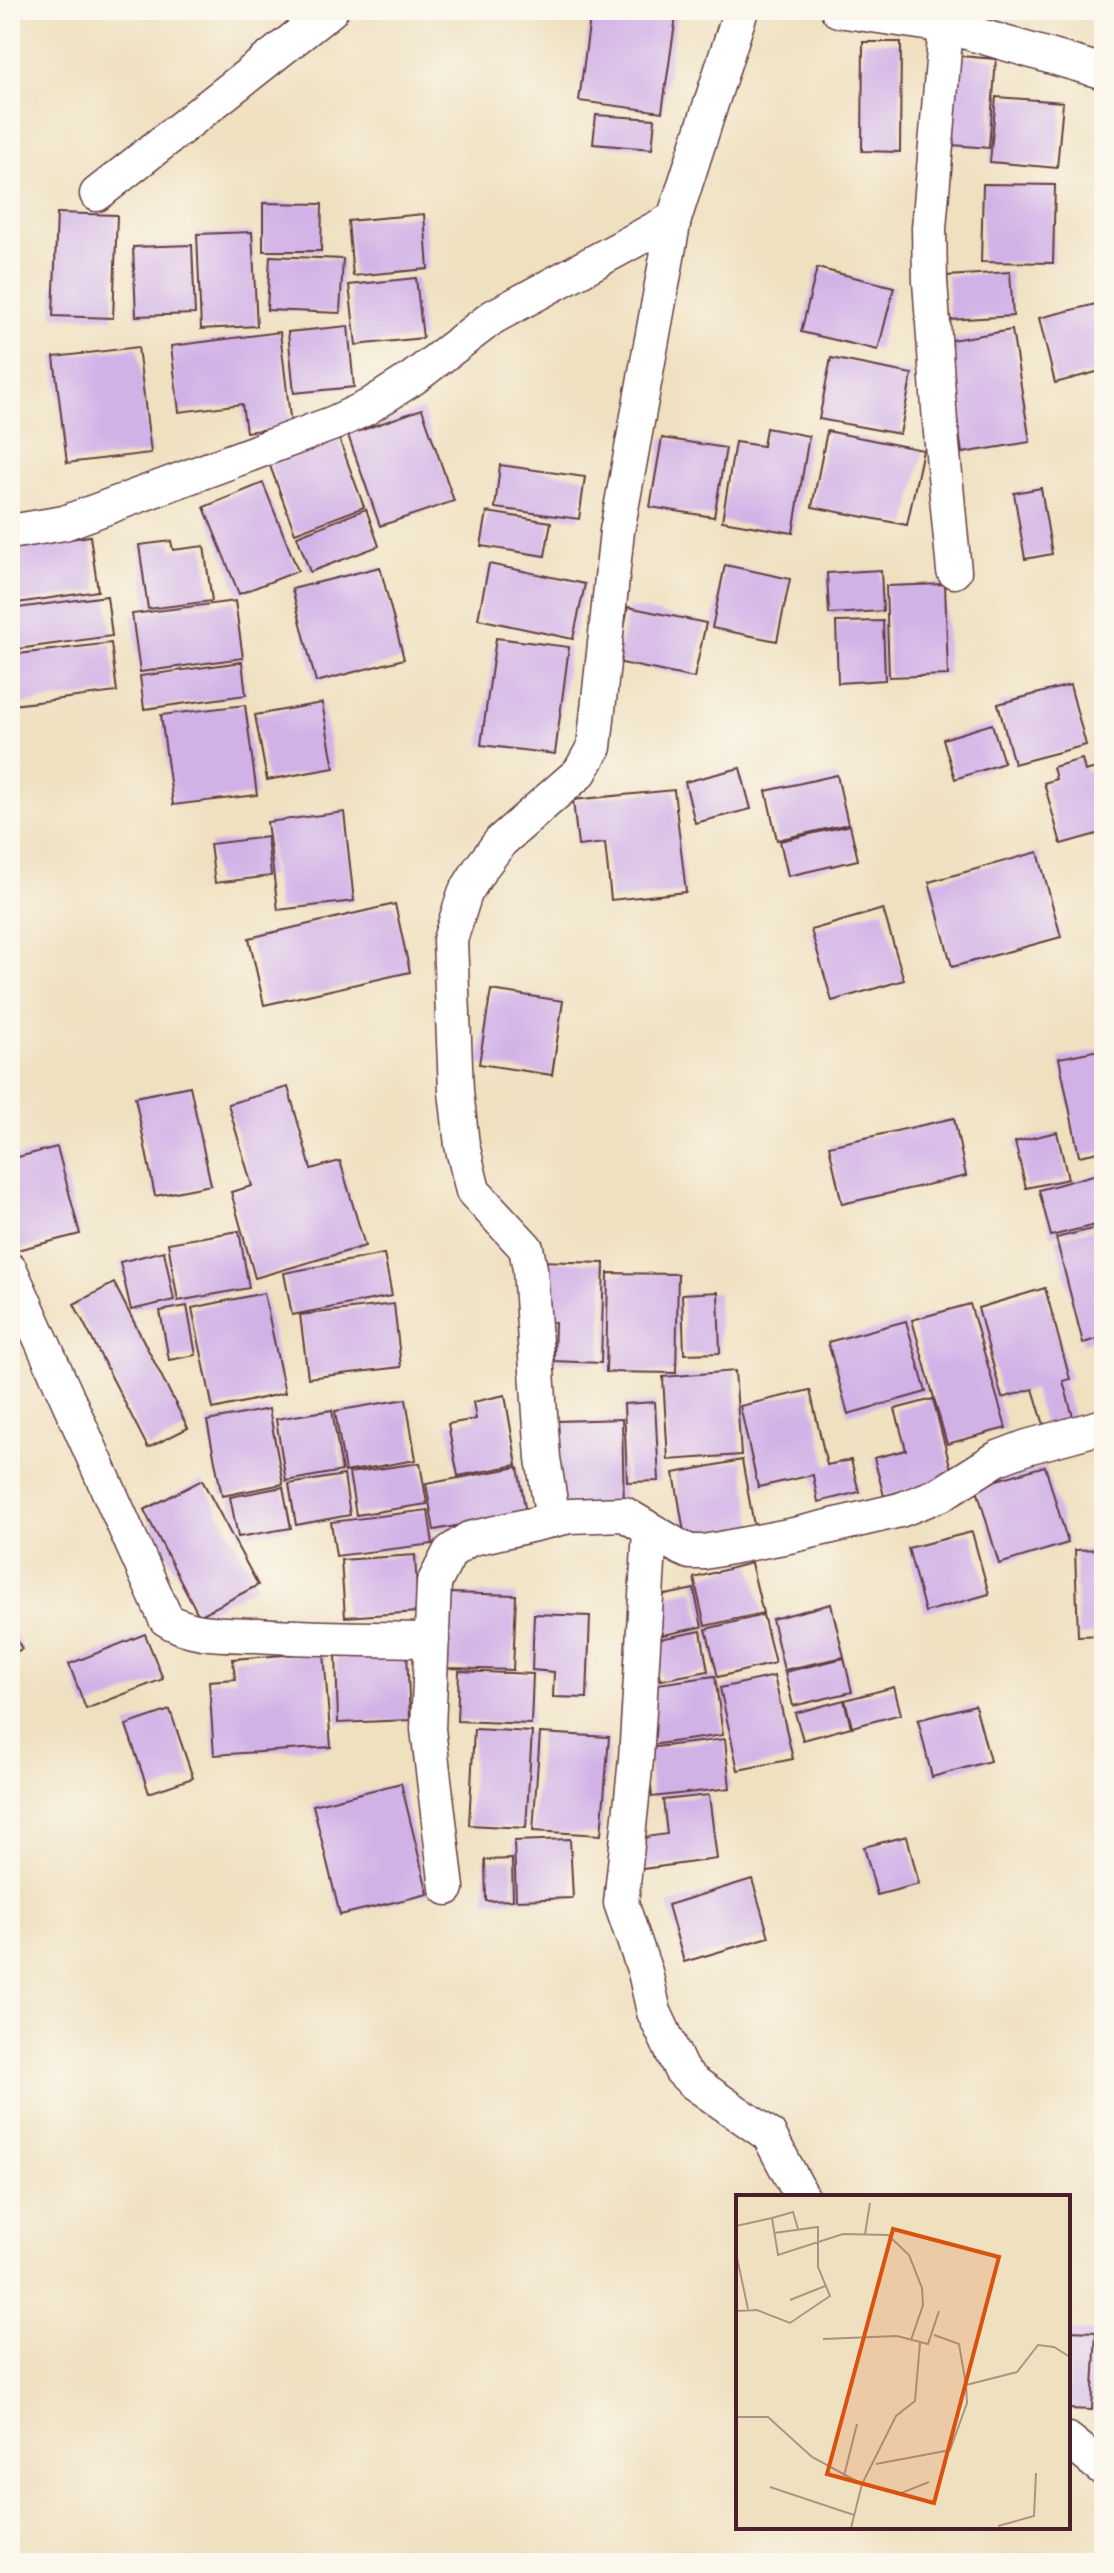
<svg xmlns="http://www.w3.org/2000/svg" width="1114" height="2573" font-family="Cardo,serif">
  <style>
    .building { fill: #d1b2e7 }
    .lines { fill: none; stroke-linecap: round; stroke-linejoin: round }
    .street-casing { stroke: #633c41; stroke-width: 37 }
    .street { stroke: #fff; stroke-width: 34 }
    .inset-road { fill: none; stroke: #ad9384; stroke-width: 2 }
    .view { fill: #d8530f; fill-opacity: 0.15; stroke: #d8530f; stroke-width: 4 }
    .inset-edge { fill: none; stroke: #4a1f2b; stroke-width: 4 }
  </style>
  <rect width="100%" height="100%" fill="#fbf7ec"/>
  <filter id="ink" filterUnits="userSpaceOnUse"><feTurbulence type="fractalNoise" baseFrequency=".0125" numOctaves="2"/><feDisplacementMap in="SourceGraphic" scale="16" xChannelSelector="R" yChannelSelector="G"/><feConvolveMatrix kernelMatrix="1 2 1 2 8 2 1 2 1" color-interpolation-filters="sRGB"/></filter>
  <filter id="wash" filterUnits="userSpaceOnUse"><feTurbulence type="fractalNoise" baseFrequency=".006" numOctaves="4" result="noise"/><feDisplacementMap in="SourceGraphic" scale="32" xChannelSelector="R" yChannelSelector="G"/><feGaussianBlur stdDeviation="1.8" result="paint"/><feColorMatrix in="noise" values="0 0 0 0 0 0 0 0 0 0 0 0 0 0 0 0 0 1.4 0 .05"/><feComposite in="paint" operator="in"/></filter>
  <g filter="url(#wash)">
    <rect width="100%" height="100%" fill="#efe0c0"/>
    <g id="blocks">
      <g class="building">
        <polygon points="591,10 677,10 662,112 579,101"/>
        <polygon points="863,42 901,42 900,152 862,151"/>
        <polygon points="948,55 996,59 989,148 940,144"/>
        <polygon points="996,97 1063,102 1057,168 990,162"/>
        <polygon points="596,115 655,119 652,149 593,144"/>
        <polygon points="983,184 1055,185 1053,263 981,262"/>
        <polygon points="263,203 322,204 321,251 263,251"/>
        <polygon points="57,213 117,215 113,318 53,316"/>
        <polygon points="424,214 428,269 353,276 348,221"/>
        <polygon points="252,232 257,326 201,329 197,234"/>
        <polygon points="192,245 195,314 136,316 133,247"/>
        <polygon points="270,256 343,259 340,313 267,310"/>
        <polygon points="817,268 894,287 878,350 801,332"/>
        <polygon points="1010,272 1013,316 949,320 947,276"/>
        <polygon points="416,278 423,338 356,345 349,285"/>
        <polygon points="1104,302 1104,370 1055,383 1039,318"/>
        <polygon points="348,326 354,387 294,393 288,332"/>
        <polygon points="1012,330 1030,442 962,453 945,341"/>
        <polygon points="280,332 291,426 246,432 242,404 179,412 171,346"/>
        <polygon points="138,347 151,453 67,463 54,357"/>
        <polygon points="831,358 912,374 900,434 819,419"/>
        <polygon points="422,409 454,501 380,526 348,435"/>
        <polygon points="766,428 809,436 793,533 722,521 735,442 763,446"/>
        <polygon points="827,431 923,450 907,525 812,507"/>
        <polygon points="338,436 364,507 295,533 269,463"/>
        <polygon points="662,438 726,448 714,517 650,507"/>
        <polygon points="500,465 585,477 579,519 495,508"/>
        <polygon points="263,483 298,571 239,594 204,507"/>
        <polygon points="1041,488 1052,554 1025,559 1014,493"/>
        <polygon points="366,509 379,546 310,572 297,536"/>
        <polygon points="487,512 551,522 545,556 481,546"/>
        <polygon points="90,536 98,591 17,603 13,581 10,581 10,548"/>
        <polygon points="171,541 173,550 204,546 212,601 148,609 139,545"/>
        <polygon points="489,564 585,584 573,639 478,619"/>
        <polygon points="725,565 790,579 777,641 712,628"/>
        <polygon points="380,567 404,659 316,682 292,589"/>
        <polygon points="881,570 883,611 829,614 827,573"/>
        <polygon points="945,584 948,675 889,677 886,586"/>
        <polygon points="107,596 112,636 10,650 10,609"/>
        <polygon points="235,601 243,658 140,672 132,614"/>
        <polygon points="628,607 706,623 694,678 617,662"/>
        <polygon points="883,621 885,680 838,683 836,622"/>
        <polygon points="496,638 569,647 555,754 481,745"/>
        <polygon points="111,643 117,692 12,705 10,655"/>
        <polygon points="242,662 246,695 144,709 140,676"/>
        <polygon points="1070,685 1086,745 1014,764 998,704"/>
        <polygon points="322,703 334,768 267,780 255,715"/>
        <polygon points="245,705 257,795 173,805 161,715"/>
        <polygon points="992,724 1004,763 955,779 943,739"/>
        <polygon points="1082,759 1085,771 1104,766 1104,832 1061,844 1044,783 1056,779 1053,767"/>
        <polygon points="740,768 751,809 695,823 685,782"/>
        <polygon points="837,775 848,824 777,840 766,791"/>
        <polygon points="674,790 686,892 611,900 605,843 578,846 573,800"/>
        <polygon points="344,812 354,901 278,910 267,822"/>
        <polygon points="850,825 858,860 788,876 780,841"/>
        <polygon points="267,837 271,876 215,883 210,844"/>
        <polygon points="1038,852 1061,937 952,967 929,882"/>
        <polygon points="395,904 410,972 264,1005 249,938"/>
        <polygon points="883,909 904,980 832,1001 811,930"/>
        <polygon points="491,990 563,1001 552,1075 479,1064"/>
        <polygon points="1104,1049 1104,1151 1079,1156 1059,1058"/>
        <polygon points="190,1086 211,1185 155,1196 135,1097"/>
        <polygon points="288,1087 311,1169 340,1161 365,1246 255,1278 231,1192 252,1186 228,1104"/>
        <polygon points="954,1118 966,1176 842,1204 829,1146"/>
        <polygon points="1057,1132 1068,1179 1026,1188 1015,1142"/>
        <polygon points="57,1147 80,1234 17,1250 10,1221 10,1159"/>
        <polygon points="1104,1172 1104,1223 1051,1236 1039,1190"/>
        <polygon points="1104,1226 1104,1337 1083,1343 1056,1238"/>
        <polygon points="239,1231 249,1288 178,1301 168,1243"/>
        <polygon points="164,1251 174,1300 131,1310 120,1262"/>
        <polygon points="384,1254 392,1296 292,1315 284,1273"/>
        <polygon points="538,1261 604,1263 601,1363 554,1361 555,1322 536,1322"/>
        <polygon points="608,1273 678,1274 676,1373 606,1372"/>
        <polygon points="114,1283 188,1428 148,1448 74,1304"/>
        <polygon points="1045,1288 1070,1379 1063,1381 1073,1417 1044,1425 1033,1389 1002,1398 978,1308"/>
        <polygon points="718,1292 720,1353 684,1354 682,1294"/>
        <polygon points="264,1293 285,1393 213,1409 192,1308"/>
        <polygon points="394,1304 401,1367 308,1378 300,1315"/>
        <polygon points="970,1304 1006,1428 947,1444 912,1320"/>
        <polygon points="187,1306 196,1355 169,1360 160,1311"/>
        <polygon points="906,1321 926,1392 848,1414 828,1342"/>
        <polygon points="735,1371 741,1455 668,1460 663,1377"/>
        <polygon points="810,1390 827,1465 851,1460 859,1492 818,1502 813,1475 758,1487 740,1406"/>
        <polygon points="505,1395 517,1465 458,1476 448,1424 476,1419 473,1402"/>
        <polygon points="406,1399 416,1460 345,1472 335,1411"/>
        <polygon points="933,1399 953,1477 884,1496 874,1458 906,1450 895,1409"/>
        <polygon points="655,1402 659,1481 627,1482 624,1404"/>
        <polygon points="269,1409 283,1484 222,1496 207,1421"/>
        <polygon points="332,1410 342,1471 286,1481 276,1419"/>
        <polygon points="622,1419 624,1505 560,1507 558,1421"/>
        <polygon points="742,1460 755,1531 686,1544 674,1473"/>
        <polygon points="420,1463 427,1504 356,1515 349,1473"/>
        <polygon points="1045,1466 1068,1543 999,1564 976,1486"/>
        <polygon points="518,1467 526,1513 434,1530 426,1484"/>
        <polygon points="344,1475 350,1515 296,1525 289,1484"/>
        <polygon points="202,1480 258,1585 199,1616 144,1510"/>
        <polygon points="283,1487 291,1528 238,1537 230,1497"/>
        <polygon points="428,1510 433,1544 336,1556 331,1522"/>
        <polygon points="972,1532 989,1594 925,1612 908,1548"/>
        <polygon points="1104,1549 1104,1635 1078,1636 1075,1550"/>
        <polygon points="415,1555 418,1612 345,1617 341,1560"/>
        <polygon points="751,1563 763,1613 705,1626 694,1578"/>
        <polygon points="694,1589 702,1627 663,1635 656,1597"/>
        <polygon points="449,1593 516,1595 513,1670 447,1668"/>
        <polygon points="831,1604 844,1657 784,1670 772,1619"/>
        <polygon points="534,1614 590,1616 587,1698 553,1697 554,1672 532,1670"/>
        <polygon points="763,1615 775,1663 718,1677 706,1629"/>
        <polygon points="10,1626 22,1649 10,1655"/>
        <polygon points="701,1631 708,1671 661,1680 654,1640"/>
        <polygon points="145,1634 163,1679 86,1709 69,1664"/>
        <polygon points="407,1651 410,1720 338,1723 336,1653"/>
        <polygon points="324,1652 331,1747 214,1755 209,1681 235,1679 233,1659"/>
        <polygon points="844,1658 852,1692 793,1706 785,1672"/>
        <polygon points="459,1671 533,1674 531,1724 457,1721"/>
        <polygon points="715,1676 723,1735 650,1745 643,1686"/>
        <polygon points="774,1676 793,1759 738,1770 720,1688"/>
        <polygon points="894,1687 901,1714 852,1727 845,1700"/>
        <polygon points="844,1700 851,1727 803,1740 795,1713"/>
        <polygon points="975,1705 990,1761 932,1777 918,1720"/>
        <polygon points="170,1710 193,1778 149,1793 126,1725"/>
        <polygon points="474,1729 532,1732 526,1828 469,1825"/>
        <polygon points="540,1733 609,1737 601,1835 533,1831"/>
        <polygon points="725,1739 730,1788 652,1797 647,1748"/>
        <polygon points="401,1783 428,1894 340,1915 313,1805"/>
        <polygon points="709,1795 717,1859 635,1870 632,1839 667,1834 663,1800"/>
        <polygon points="907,1836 919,1884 877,1895 864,1847"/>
        <polygon points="570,1839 573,1898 516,1900 514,1841"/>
        <polygon points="512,1859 513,1900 486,1901 485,1860"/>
        <polygon points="752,1879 769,1937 684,1962 668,1905"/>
        <polygon points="1068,2331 1096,2332 1092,2410 1068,2409"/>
      </g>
    </g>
  </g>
  <g filter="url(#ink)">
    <use href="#blocks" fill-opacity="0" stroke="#633c41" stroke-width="2"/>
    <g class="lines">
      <defs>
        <g id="street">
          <polyline points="838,10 946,26 1104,72"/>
          <polyline points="946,26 929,228 930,281 940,422 954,571"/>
          <polyline points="97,194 331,10"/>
          <polyline points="10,532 64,523 334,423 366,408 413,378 493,317 674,219"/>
          <path d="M10,1270L166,1619C191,1636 227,1634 257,1635C315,1639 374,1639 432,1640"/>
          <polyline points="553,1520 543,1458 530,1269 526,1248 473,1191 462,1145 456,1091 450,940 465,893 480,869 501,841 580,772 594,747 617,531 674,219 741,10"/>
          <polyline points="650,1531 636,1759 621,1903 645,1972 654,2012 681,2070 693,2082 769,2135 802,2197"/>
          <polyline points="447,1888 428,1729 434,1583 450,1552 469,1539 570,1516 624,1514 681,1548 690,1552 704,1552 794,1535 900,1510 941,1494 998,1458 1027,1447 1104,1426"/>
          <polyline points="1068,2440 1104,2469"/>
        </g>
      </defs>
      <use href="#street" class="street-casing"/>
      <use href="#street" class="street"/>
    </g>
  </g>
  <g transform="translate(736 2195)">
    <rect width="334" height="334" fill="#efe0c0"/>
    <path class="inset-road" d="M36,23L57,17L62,34M0,31L36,23L42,60L107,39L152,40L173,60L186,93L187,110L175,145M129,39L134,8M0,58L12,114M54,105L89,91M0,116L21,115L54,128L94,101L82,72V32L38,38M87,144L161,141L192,149L203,116M184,148L179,206L160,221L126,289L163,299L193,287M230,190L281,177L302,150L318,152L334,162M0,222H32L76,262L126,289L115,333M140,269L214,255L231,208L230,190L223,149L198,140M108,281L121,229M34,292L118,320M262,331L298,321L300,278"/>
    <path class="view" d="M157,34L263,62L198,308L91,279Z"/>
    <rect width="334" height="334" class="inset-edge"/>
  </g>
  <rect width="1114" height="2573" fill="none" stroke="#fbf7ec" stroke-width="40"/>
</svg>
